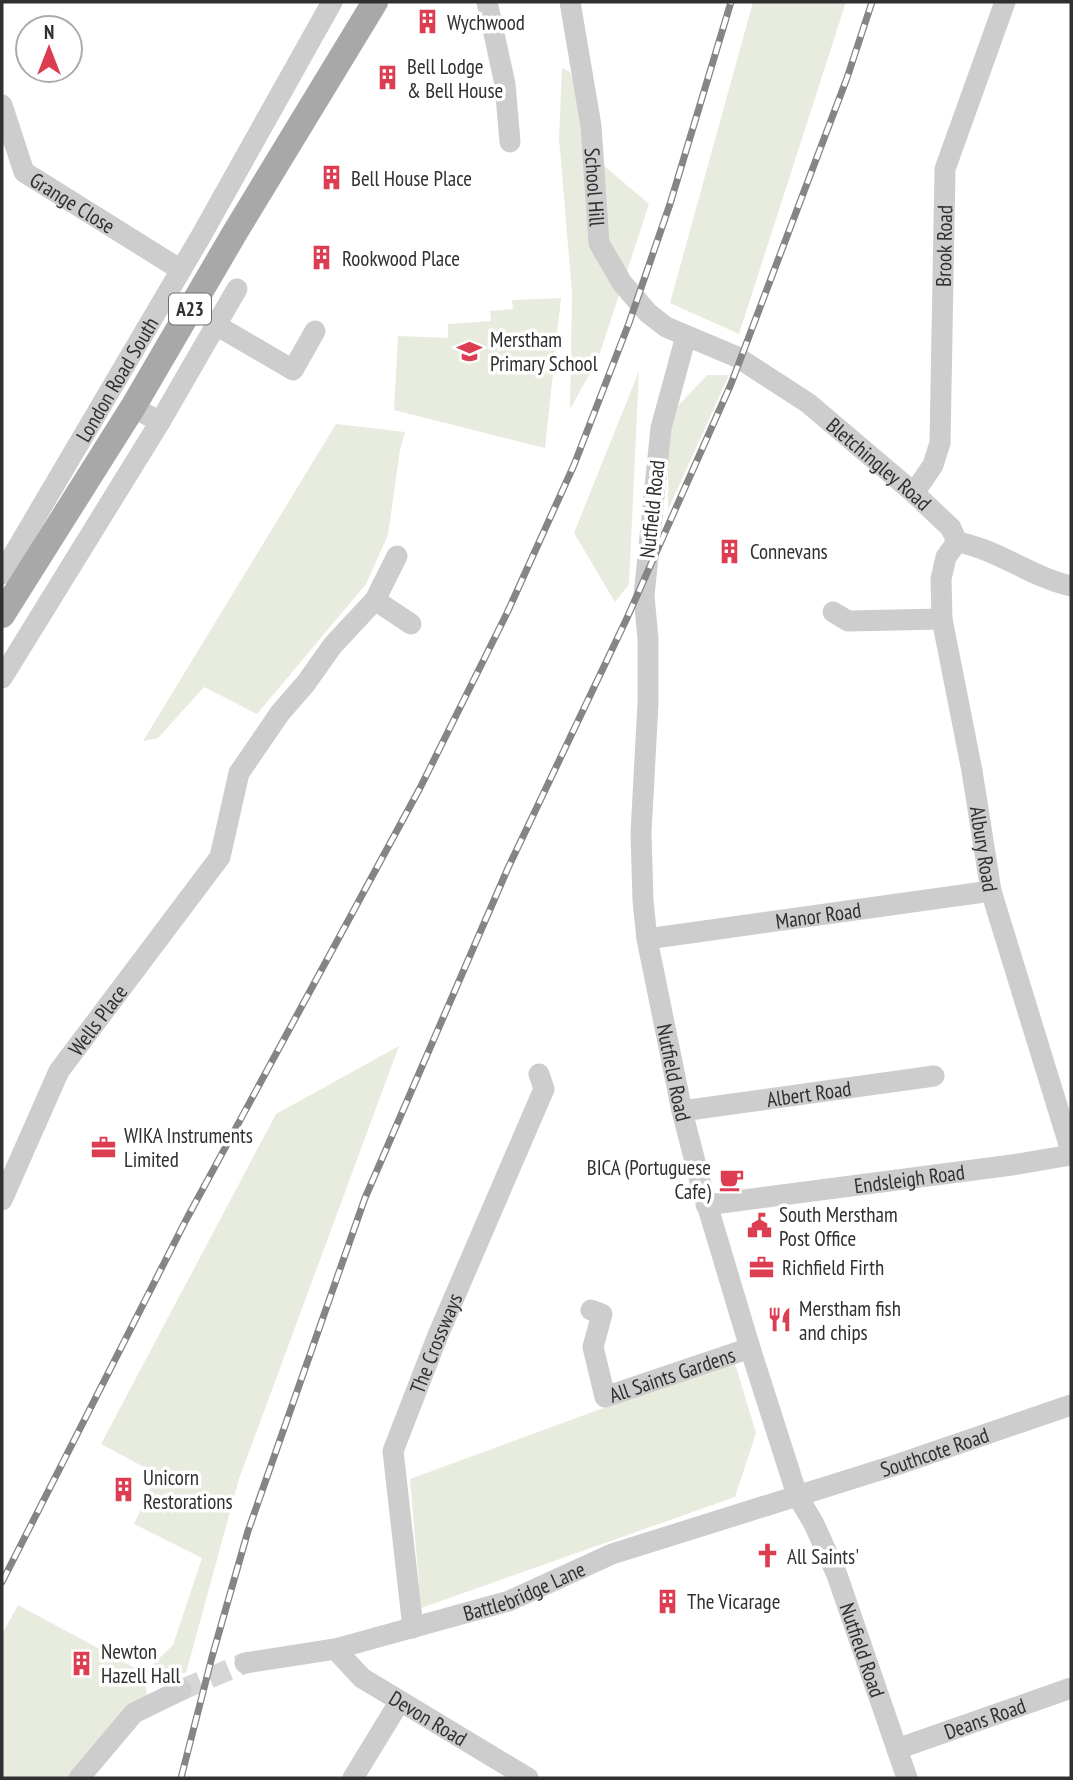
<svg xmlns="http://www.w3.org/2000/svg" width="1073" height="1780" font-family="'PT Sans Narrow',sans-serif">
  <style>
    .green { fill: #e7ecdf }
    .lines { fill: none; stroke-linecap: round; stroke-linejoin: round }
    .minor-tunnel { stroke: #d6d6d6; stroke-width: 21; stroke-dasharray: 21 10; stroke-linecap: butt }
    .minor { stroke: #cdcdcd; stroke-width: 21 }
    .major { stroke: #a8a8a8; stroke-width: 26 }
    .rail-casing { stroke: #858585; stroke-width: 7 }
    .rail { stroke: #fff; stroke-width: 4.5; stroke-dasharray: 13; stroke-linecap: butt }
    .labels { text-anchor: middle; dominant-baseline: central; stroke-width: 7; stroke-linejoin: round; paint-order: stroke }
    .shield { fill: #fff; stroke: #6e6e6e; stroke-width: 2 }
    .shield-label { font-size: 19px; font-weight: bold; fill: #303030 }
    .poi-label { font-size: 21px; fill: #303030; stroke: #fff; text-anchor: start }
    .street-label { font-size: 21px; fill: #303030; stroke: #fff }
  </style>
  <rect width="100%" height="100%" fill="#fff"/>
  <g class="green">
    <polygon points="753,2 846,2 739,334 670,303"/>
    <polygon points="562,68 570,72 602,164 649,204 598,359 570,409 572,293 559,138"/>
    <polygon points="561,298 545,448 394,410 398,336 448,338 448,324 491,321 490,311 513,309 512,300"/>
    <polygon points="639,371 629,584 615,602 574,533"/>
    <polygon points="707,375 729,375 668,510 668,441 677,407"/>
    <polygon points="336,424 405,432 400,450 388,535 366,584 257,714 204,687 158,738 143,741"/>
    <polygon points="399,1046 239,1479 186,1673 145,1673 147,1697 74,1778 2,1778 2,1634 18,1605 144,1673 173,1645 202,1558 134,1524 157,1474 101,1444 276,1114"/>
    <polygon points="734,1360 756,1433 735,1497 421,1608 410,1479"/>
  </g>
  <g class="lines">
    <polyline class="minor-tunnel" points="181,1690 245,1663"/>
    <g class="minor">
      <polyline points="487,2 505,84 510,142"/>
      <path id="s1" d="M570,2L591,126L599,243L622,283L648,313L666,327L737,357L808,403L914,493L951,528L957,542"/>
      <path id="s2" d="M2,105L24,172L181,270"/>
      <polyline points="216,325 237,289"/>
      <path id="s3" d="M686,336L661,428L644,596L648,639V703L641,833L643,901L647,939L682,1111L700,1181L750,1348L797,1495L814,1524L837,1575L907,1778"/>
      <polyline points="160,422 216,325 293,370 315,331"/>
      <path id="s4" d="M914,493L933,465L940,443L945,169L1005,2"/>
      <path id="s5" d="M957,542L946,557L941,579L942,619L972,771L991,891L1071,1151"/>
      <path d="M957,542C997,549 1031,577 1071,586"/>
      <path id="s6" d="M2,574L201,236L332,2"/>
      <polyline points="375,600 411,624"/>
      <polyline points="833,612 848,621 942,619"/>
      <polyline points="2,678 160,422 133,407"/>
      <path id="s7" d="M647,939L991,891"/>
      <path id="s8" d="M682,1111L934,1076"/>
      <path id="s9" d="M2,1200L59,1071L220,857L239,773L280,713L306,683L333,645L375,600L397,556"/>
      <path id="s10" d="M706,1205L1012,1165L1071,1155"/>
      <path id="s11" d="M591,1310L602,1314L593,1347L605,1397L750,1348"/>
      <path id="s12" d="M413,1628L393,1451L438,1335L544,1089L539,1074"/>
      <path id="s13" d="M335,1649L362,1678L528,1778"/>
      <path id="s14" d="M245,1663L335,1649L509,1601L612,1554L899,1464L1071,1405"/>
      <path id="s15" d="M897,1749L1071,1688"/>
      <polyline points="79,1778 134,1713 181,1690"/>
      <polyline points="353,1778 400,1701"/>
    </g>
    <polyline class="major" points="2,615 133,407 234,234 375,2"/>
    <defs>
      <g id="rail">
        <polyline points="2,1582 186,1220 420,788 507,613 574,465 629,323 670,204 731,2"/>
        <polyline points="181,1778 212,1657 248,1531 365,1198 508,868 627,618 731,384 847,78 872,2"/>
      </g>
    </defs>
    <use href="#rail" class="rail-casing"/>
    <use href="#rail" class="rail"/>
  </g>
  <defs>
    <symbol id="building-bare" viewBox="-9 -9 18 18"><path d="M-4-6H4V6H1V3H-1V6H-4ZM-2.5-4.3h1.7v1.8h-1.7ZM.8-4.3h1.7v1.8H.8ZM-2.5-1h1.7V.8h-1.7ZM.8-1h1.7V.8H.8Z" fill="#dc3d51" stroke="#fff" stroke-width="2.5" paint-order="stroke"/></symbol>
    <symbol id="school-bare" viewBox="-9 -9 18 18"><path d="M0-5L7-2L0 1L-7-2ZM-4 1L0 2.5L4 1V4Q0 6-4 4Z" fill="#dc3d51" stroke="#fff" stroke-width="2.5" paint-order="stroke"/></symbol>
    <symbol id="office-bare" viewBox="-9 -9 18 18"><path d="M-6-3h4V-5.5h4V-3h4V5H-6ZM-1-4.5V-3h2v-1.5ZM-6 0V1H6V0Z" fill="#dc3d51" stroke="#fff" stroke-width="2.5" paint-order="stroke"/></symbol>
    <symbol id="cafe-bare" viewBox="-9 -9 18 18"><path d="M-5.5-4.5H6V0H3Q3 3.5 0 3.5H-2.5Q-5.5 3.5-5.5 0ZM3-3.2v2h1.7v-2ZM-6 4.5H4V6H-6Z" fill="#dc3d51" stroke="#fff" stroke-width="2.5" paint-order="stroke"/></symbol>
    <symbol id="civic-bare" viewBox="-9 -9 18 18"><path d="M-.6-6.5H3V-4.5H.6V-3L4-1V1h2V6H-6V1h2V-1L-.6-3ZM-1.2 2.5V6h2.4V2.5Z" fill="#dc3d51" stroke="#fff" stroke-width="2.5" paint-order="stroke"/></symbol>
    <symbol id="restaurant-bare" viewBox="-9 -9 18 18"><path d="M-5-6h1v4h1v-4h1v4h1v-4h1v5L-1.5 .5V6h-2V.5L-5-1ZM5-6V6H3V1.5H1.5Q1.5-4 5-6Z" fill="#dc3d51" stroke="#fff" stroke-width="2.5" paint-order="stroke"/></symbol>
    <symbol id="church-bare" viewBox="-9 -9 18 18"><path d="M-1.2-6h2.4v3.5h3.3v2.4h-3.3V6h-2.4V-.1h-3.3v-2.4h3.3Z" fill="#dc3d51" stroke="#fff" stroke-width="2.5" paint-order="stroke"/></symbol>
  </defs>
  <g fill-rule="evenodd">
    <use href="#building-bare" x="410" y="4" width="35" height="35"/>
    <use href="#building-bare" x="370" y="60" width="35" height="35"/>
    <use href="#building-bare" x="314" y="160" width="35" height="35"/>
    <use href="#building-bare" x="304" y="240" width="35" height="35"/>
    <use href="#school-bare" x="452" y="334" width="35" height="35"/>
    <use href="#building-bare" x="712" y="534" width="35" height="35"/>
    <use href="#office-bare" x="86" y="1130" width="35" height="35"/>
    <use href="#cafe-bare" x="714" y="1162" width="35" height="35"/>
    <use href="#civic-bare" x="742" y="1208" width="35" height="35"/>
    <use href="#office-bare" x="744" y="1250" width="35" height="35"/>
    <use href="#restaurant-bare" x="762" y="1302" width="35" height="35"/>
    <use href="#building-bare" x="106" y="1472" width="35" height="35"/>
    <use href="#church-bare" x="750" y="1538" width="35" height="35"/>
    <use href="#building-bare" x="650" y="1584" width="35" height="35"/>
    <use href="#building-bare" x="64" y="1646" width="35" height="35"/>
  </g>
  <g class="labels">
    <rect class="shield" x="169" y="293.5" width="42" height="31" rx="5"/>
    <g class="shield-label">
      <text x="190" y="309">A23</text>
    </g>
    <g class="poi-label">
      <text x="447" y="22">Wychwood</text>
      <text x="407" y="66">Bell Lodge<tspan x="407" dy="24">&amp; Bell House</tspan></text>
      <text x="351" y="178">Bell House Place</text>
      <text x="342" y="258">Rookwood Place</text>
      <text x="490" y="339">Merstham<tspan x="490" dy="24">Primary School</tspan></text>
      <text x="750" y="551">Connevans</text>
      <text x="124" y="1135">WIKA Instruments<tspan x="124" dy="24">Limited</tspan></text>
      <text x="711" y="1167" text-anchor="end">BICA (Portuguese<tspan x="711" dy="24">Cafe)</tspan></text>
      <text x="779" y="1214">South Merstham<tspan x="779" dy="24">Post Office</tspan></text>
      <text x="782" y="1267">Richfield Firth</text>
      <text x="799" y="1308">Merstham fish<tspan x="799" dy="24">and chips</tspan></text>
      <text x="143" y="1477">Unicorn<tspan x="143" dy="24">Restorations</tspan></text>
      <text x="787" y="1556">All Saints'</text>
      <text x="687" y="1601">The Vicarage</text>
      <text x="101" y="1651">Newton<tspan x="101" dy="24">Hazell Hall</tspan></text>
    </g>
    <g class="street-label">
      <text stroke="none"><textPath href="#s1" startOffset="187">School Hill</textPath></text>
      <text stroke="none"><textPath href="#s2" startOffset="128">Grange Close</textPath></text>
      <text stroke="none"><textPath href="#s4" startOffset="254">Brook Road</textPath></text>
      <text stroke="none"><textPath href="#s6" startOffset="226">London Road South</textPath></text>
      <text stroke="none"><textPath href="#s1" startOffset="607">Bletchingley Road</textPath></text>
      <text transform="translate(652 509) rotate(-84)">Nutfield Road</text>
      <text stroke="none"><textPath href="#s5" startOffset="315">Albury Road</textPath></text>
      <text stroke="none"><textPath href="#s7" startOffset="173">Manor Road</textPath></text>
      <text stroke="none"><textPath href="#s9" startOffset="205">Wells Place</textPath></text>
      <text stroke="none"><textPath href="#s3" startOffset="744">Nutfield Road</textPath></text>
      <text stroke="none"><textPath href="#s8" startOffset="128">Albert Road</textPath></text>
      <text stroke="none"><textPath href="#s10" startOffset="205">Endsleigh Road</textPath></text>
      <text stroke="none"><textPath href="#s12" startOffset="294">The Crossways</textPath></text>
      <text stroke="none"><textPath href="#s11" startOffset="168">All Saints Gardens</textPath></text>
      <text stroke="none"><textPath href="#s14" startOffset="723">Southcote Road</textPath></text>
      <text stroke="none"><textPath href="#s14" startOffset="289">Battlebridge Lane</textPath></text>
      <text stroke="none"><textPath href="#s3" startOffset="1353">Nutfield Road</textPath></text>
      <text stroke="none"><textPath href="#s13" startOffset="117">Devon Road</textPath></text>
      <text stroke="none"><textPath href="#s15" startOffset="93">Deans Road</textPath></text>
    </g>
  </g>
  <rect width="1073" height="1780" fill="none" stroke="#303030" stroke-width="7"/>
  <g transform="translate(49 49)"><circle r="33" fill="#ffffff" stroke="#acacac" stroke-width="2"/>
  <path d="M0-5L12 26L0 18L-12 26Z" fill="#dc3d51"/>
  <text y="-10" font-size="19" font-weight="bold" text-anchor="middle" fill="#303030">N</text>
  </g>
</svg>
